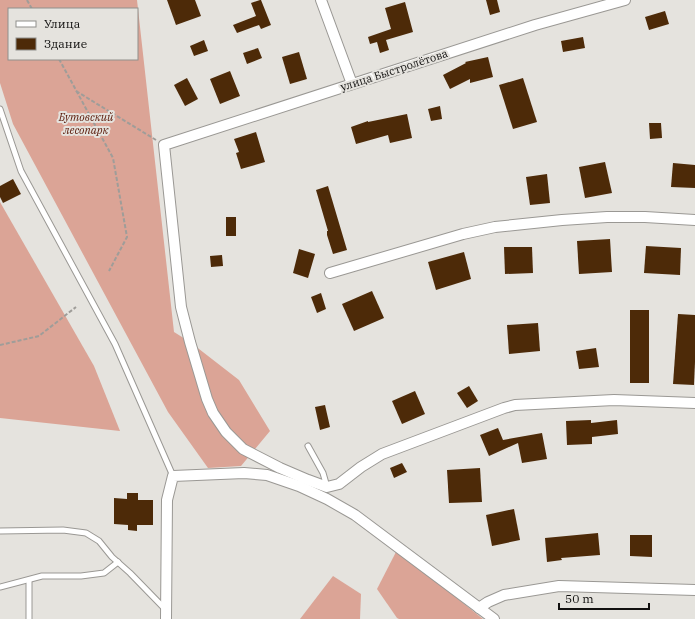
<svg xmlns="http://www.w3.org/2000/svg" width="695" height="619" font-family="'IBM Plex Serif',serif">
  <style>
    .forest { fill: #dba496; fill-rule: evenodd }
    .building { fill: #4d2a08 }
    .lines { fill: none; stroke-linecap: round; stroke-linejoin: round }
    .service-casing { stroke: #9a9894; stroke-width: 7 }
    .minor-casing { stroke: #9a9894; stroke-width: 12 }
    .path { stroke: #9f9d99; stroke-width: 2; stroke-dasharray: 4 2; stroke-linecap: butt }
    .service { stroke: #fff; stroke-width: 5 }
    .minor { stroke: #fff; stroke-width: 10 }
    .labels { text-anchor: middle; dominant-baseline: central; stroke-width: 4; stroke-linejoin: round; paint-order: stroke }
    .street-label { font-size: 11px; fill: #11100f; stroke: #e5e3de }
    .park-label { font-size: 11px; font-style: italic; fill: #591808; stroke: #e5e3de }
  </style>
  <rect width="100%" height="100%" fill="#e5e3de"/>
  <g class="forest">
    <path d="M0,0H137L174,332L190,342L239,380L270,431L241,466L208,468L168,412L13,124L0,83ZM9,9H137V59H9Z"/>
    <polygon points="0,202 94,366 120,431 0,418"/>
    <polygon points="397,550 483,619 399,619 397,618 377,589"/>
    <polygon points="333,576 361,594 360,619 300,619"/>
  </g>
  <g class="building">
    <polygon points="167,0 195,0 201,16 176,25"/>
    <polygon points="260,0 261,0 271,25 261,29 259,25 237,33 233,25 256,16 251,3"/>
    <polygon points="486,0 497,0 500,12 490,15"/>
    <polygon points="405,2 413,32 386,40 389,50 380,53 377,42 370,44 368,37 391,29 385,8"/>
    <polygon points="665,11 669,24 649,30 645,17"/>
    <polygon points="583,37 585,48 563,52 561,41"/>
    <polygon points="204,40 208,51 194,56 190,46"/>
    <polygon points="258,48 262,58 247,64 243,53"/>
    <polygon points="299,52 307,79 290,84 282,57"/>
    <polygon points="488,57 493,77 470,83 470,79 450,89 443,75 466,63 465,62"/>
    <polygon points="230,71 240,96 220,104 210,79"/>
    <polygon points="187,78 198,99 185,106 174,85"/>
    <polygon points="523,78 537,122 513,129 499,85"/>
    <polygon points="440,106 442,119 431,121 428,109"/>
    <polygon points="407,114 412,138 390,143 388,135 356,144 351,127 368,121 368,122"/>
    <polygon points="649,123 661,123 662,138 650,139"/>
    <polygon points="256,132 265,162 241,169 236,153 239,152 234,139"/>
    <polygon points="605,162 612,193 585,198 579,167"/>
    <polygon points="673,163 695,165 695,188 671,187"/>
    <polygon points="547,174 550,203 530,205 526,177"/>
    <polygon points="13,179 21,194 3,203 0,197 0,186"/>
    <polygon points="328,186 347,250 333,254 327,235 327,231 328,231 316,190"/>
    <rect x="226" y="217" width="10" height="19"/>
    <polygon points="610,239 612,272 579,274 577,241"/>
    <polygon points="646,246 681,248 680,275 644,273"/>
    <polygon points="504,247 532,247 533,273 505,274"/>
    <polygon points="299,249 315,254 308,278 293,273"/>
    <polygon points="464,252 471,279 436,290 428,262"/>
    <polygon points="222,255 223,266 211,267 210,256"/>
    <polygon points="372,291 384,318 354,331 342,304"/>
    <polygon points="321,293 326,309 317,313 311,297"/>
    <rect x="630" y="310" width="19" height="73"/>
    <polygon points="678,314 695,315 695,362 694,385 673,384"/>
    <polygon points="538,323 540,351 509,354 507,325"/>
    <polygon points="596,348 599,367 579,369 576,351"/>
    <polygon points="469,386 478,401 467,408 457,393"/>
    <polygon points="415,391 425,414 402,424 392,401"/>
    <polygon points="325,405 330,427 320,430 315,407"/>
    <polygon points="591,420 591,423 617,420 618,434 592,437 592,444 567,445 566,421"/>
    <polygon points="498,428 503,440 542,433 547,459 522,463 518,443 489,456 480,435"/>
    <polygon points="402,463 407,472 394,478 390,468"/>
    <polygon points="480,468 482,502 449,503 447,470"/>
    <polygon points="127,493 138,493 138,500 153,500 153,525 137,525 137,531 128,530 128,525 114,524 114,498 127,499"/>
    <polygon points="514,509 520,540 492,546 486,515"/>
    <polygon points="598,533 600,555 561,558 562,560 547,562 545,538"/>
    <polygon points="630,535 652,535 652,557 630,556"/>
  </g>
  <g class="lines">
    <defs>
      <g id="service">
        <polyline points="0,109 21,171 115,344 173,476"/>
        <polyline points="308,446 323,473 327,487"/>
        <polyline points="0,531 63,530 86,533 99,541 112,557 130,573 166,610"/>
        <polyline points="29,580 29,619"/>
        <polyline points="0,587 42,576 81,576 104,573 118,562"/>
      </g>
      <g id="minor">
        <polyline points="321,0 352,84"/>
        <polyline points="625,0 535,25 164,145 181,307 190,342 207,399 213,413 226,432 243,449 280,468 308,480 327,487 339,484 361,467 382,454 504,408 515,405 614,400 695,403"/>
        <polyline points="330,273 463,234 495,227 562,220 607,217 645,217 695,220"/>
        <polyline points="479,608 488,602 504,595 559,586 695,590"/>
        <polyline points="166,619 167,500 173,476 244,473 267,475 299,486 327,499 355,515 494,619"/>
      </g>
    </defs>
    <use href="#service" class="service-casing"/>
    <use href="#minor" class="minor-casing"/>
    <g class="path">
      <polyline points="27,0 32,9"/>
      <polyline points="59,59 113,158 127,237 109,271"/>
      <polyline points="76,91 156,140"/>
      <polyline points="0,345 39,336 76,307"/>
    </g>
    <use href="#service" class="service"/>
    <use href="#minor" class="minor"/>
  </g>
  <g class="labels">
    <g class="street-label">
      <text transform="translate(394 70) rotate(-18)">улица Быстролётова</text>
    </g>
    <g class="park-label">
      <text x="86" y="117">Бутовский<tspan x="86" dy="13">лесопарк</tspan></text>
    </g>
  </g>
  <rect x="8" y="8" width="130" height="52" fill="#e5e3de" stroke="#908f8b"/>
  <rect x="16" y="21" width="20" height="6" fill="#ffffff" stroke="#908f8b"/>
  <text x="44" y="28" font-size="12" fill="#11100f">Улица</text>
  <rect x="16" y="38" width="20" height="12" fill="#4d2a08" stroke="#908f8b"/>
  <text x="44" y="48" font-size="12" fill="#11100f">Здание</text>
  <path d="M559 603v6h90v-6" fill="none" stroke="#11100f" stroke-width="2"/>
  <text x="565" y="603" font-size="12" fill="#11100f" stroke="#e5e3de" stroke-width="3" paint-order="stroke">50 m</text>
</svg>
